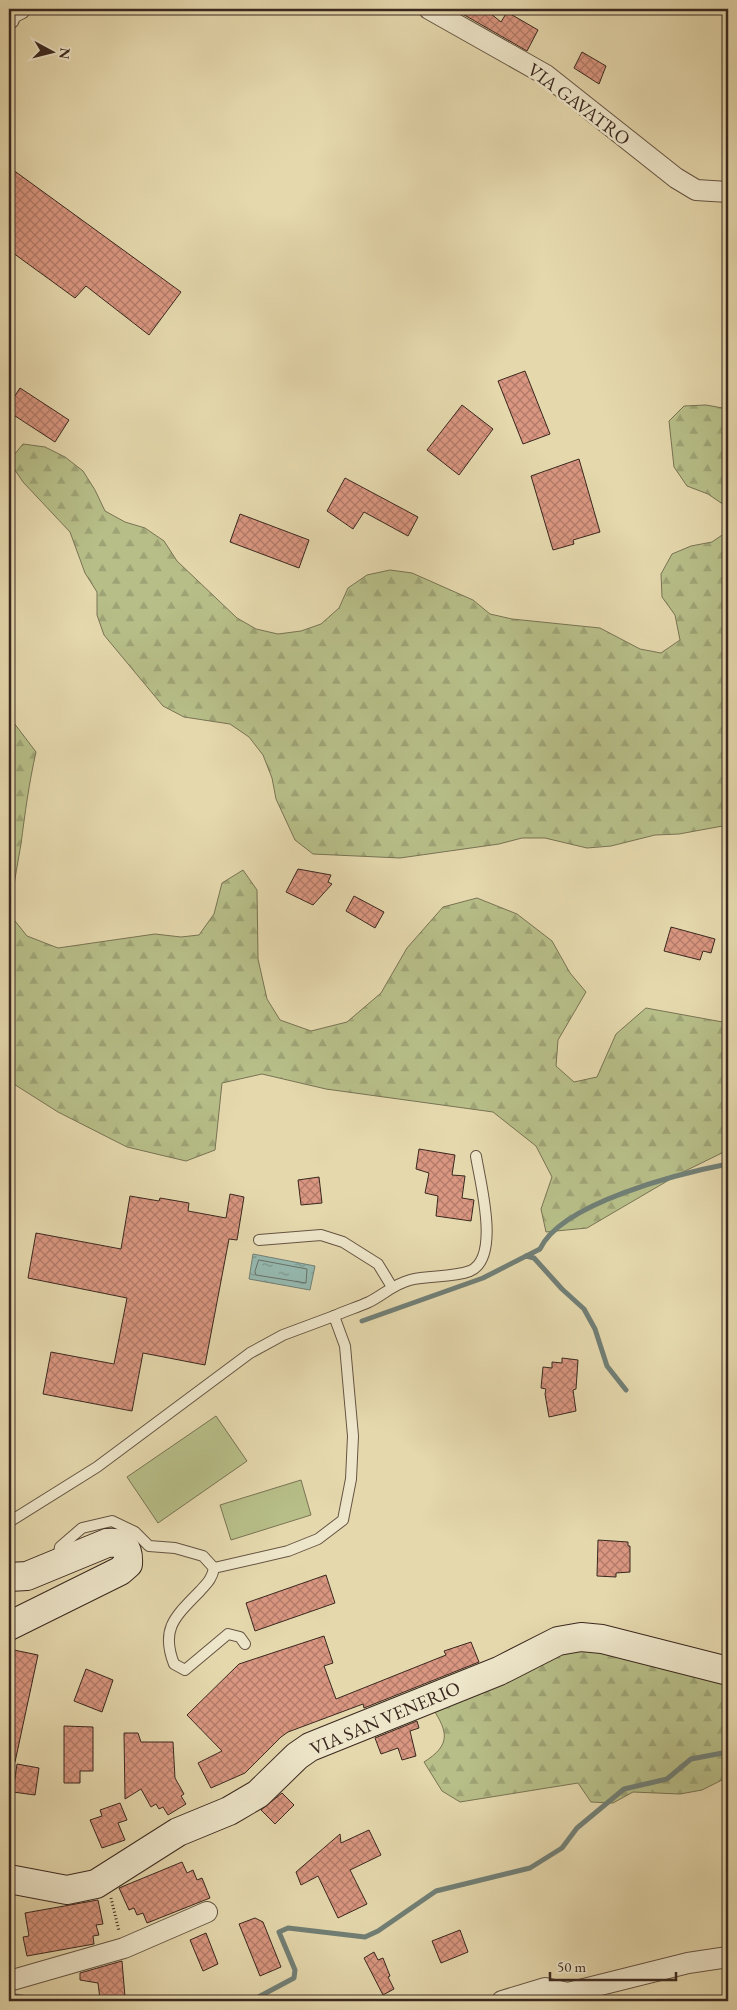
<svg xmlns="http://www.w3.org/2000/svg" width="737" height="2010" font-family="'EB Garamond',serif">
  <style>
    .forest { fill: url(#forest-firs); stroke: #787354 }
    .pitch { fill: #b7be88; stroke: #787354 }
    .water { fill: url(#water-ripples); stroke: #717f76 }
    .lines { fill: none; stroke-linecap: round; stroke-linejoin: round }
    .shore { stroke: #687068; stroke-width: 1 }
    .stream { stroke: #717f76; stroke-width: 5 }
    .building { fill: url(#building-cross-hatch); stroke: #3a281f }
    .lane-casing { stroke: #655442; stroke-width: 12 }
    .street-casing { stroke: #655442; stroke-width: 22 }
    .secondary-casing { stroke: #3a281f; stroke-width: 30 }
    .path { stroke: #3a281f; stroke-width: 3; stroke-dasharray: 1 2.5; stroke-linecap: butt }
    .lane { stroke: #eee6ca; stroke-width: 10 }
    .street { stroke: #eee6ca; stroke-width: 20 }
    .secondary { stroke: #eee6ca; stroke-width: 28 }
    .labels { text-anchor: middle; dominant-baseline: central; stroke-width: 5; stroke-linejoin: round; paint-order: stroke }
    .street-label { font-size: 19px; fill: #3a281f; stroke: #eee6ca }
  </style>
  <defs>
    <pattern id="forest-firs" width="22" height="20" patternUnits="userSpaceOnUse" patternTransform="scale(1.25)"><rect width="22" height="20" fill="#b7be88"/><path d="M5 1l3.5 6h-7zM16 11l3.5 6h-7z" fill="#9ea375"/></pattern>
    <pattern id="water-ripples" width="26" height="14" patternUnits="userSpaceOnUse" patternTransform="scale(1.25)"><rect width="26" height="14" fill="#96b9b0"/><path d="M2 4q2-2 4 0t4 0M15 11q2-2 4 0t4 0" fill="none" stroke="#7b968f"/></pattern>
    <pattern id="building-cross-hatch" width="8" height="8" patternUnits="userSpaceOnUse" patternTransform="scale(1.25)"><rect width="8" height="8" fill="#d99680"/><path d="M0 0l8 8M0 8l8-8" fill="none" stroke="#b17a68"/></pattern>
  </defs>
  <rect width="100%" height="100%" fill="#e5d8ad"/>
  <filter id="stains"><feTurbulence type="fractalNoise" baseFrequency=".004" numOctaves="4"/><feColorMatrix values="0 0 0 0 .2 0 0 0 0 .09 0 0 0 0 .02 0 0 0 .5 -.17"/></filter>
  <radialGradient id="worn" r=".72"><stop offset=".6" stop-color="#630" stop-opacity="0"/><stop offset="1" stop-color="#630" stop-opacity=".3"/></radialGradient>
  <g class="forest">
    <polygon points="706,405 728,409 728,516 727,507 708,494 687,486 674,467 669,421 684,406"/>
    <polygon points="23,444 45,447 65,457 83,471 95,490 105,511 125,522 145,528 164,541 177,561 237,618 256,629 278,634 301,631 321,624 339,608 348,588 367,575 390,570 412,573 473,600 490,614 512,619 600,628 640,649 661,653 680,640 675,615 662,597 661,574 672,554 691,546 712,542 728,531 728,825 679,834 655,835 611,846 587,848 545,838 522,838 499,844 400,858 313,854 295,840 276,799 272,778 263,755 249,737 230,724 184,717 163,706 104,635 97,615 97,592 85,573 70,532 23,482 9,461"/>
    <path d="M14,723L36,752C29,783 25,813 21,844C17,868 12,891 11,916L27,936L58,948L155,934L181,937L199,935L214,914L222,883L243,870L257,890L258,959L267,999L280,1020L311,1031L347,1022L381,993L407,948L443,907L477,898L517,914L552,941L570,973L586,992L558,1040L556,1066L574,1082L597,1077L616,1034L646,1008L728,1023V1150L681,1173L587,1228L546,1232L541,1209L552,1177L536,1146L493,1112L326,1089L262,1074L222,1083L215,1150L186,1161L127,1147L58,1112L9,1081V725Z"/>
    <path d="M581,1646L728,1680V1777L702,1790L680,1794L633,1792L613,1803L591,1802L578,1783L460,1802L442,1791L424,1762C451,1745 448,1732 433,1709Z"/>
  </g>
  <g class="pitch">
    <polygon points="216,1416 247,1461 158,1523 127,1477"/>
    <polygon points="301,1480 311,1515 231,1540 220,1505"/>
  </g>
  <polygon class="water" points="253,1254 315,1266 310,1290 249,1279"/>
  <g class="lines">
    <polygon class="shore" points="259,1260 307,1269 306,1283 256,1275 255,1272"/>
    <g class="stream">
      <polyline points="526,1256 534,1258 562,1289 584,1309 595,1329 607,1366 626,1390"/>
      <path d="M362,1321L483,1278L540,1249C561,1203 681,1173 728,1164"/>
      <polyline points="9,1995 47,2001"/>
      <polyline points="251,2001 294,1978 295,1970 279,1932 288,1928 365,1937 378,1931 436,1891 530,1868 562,1848 577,1828 624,1789 667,1779 691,1759 728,1752"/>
    </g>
  </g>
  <g class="building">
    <polygon points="454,9 485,9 501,22 507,12 538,30 527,51"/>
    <polygon points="582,52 606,66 599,84 574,68"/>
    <polygon points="9,167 181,292 149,335 86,286 75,298 9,250"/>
    <polygon points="525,371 550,434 523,444 498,381"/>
    <polygon points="20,388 69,420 55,442 9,412 9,405"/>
    <polygon points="462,405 493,429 459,475 427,450"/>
    <polygon points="579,459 600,532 573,540 574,544 553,550 531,476"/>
    <polygon points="345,478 418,517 408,536 364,512 353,529 327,511"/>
    <polygon points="240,514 309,540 299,568 230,542"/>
    <polygon points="298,869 331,875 328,882 332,884 313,905 286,892"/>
    <polygon points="354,896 384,912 375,928 346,911"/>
    <polygon points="671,927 715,939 711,953 703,951 700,960 664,951"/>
    <polygon points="419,1149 455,1155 452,1175 465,1176 462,1198 474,1200 471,1221 436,1216 438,1196 425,1193 429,1173 416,1169"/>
    <polygon points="319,1177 322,1203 301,1205 298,1180"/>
    <polygon points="230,1194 244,1197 237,1240 229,1239 205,1365 143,1353 132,1411 43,1394 51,1352 114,1364 127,1298 28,1278 36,1233 121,1249 130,1196 159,1201 160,1198 189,1203 188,1211 226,1218"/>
    <polygon points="562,1358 578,1360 576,1389 573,1390 576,1411 549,1417 545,1394 546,1389 541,1388 543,1367 552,1368 552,1362 562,1363"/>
    <polygon points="598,1540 628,1542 628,1546 630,1546 630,1572 616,1573 616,1577 597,1576"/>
    <polygon points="326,1575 335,1603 255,1631 246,1603"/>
    <polygon points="324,1636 333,1663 324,1666 336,1699 446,1655 444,1651 471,1642 479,1662 364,1708 363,1704 288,1732 281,1737 245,1773 211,1788 198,1763 222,1751 187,1715 239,1664"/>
    <polygon points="9,1649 38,1655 15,1762 9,1762"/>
    <polygon points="86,1669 113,1680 102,1712 74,1701"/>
    <polygon points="417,1721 419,1728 410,1731 416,1756 402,1760 398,1748 381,1754 375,1738"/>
    <polygon points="64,1726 93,1727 93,1771 80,1771 80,1783 64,1783"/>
    <polygon points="124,1733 138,1733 141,1742 173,1742 175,1778 184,1794 181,1796 186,1804 168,1815 163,1807 159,1809 156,1804 151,1807 141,1789 125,1799"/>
    <polygon points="17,1764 39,1768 35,1795 13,1792"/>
    <polygon points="282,1793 294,1805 275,1824 261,1810"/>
    <polygon points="120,1803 127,1820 118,1823 125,1840 102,1848 90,1820 102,1816 100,1810"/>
    <polygon points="369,1830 381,1855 350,1870 367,1904 338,1918 318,1876 301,1885 296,1872 340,1834 341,1843"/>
    <polygon points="182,1862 187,1873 193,1870 197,1880 202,1878 210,1898 147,1923 143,1913 137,1915 134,1908 129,1910 119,1888"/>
    <polygon points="98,1900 103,1924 96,1925 99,1935 93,1936 94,1944 27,1956 23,1937 29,1936 25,1913"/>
    <polygon points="255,1918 263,1922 281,1967 260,1976 239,1924"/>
    <polygon points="460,1930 468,1952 441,1963 432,1941"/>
    <polygon points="206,1933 218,1964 203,1971 190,1940"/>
    <polygon points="374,1952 378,1960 383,1958 390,1976 388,1977 394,1989 383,1995 364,1958"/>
    <polygon points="122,1961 125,1997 100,1999 98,1983 80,1980 80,1973"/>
  </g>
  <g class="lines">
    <defs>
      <g id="lane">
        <polyline points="259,1240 321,1235 343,1242 378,1264 392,1287"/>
        <polyline points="9,1447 9,1464"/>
        <polyline points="9,1522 97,1467 250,1353 283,1335 334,1316"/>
        <path d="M58,1560L60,1547L82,1528L112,1521L135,1532L149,1546L175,1548L203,1556L214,1568C212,1579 207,1583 200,1591C176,1616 160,1628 174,1664L185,1670L228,1634L240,1637L245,1644"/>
        <path d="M214,1568L288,1551L318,1539L343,1520L351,1479L353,1436L345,1346L334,1316C345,1311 358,1307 369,1302C383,1295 394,1284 410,1280C429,1275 451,1278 470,1271C501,1258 480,1182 476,1156"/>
      </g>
      <g id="street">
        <polyline points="429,9 546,75 676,178 696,190 728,192"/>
        <polyline points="9,19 10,14 20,9"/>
        <polyline points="9,1981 124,1948 207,1912"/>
        <polyline points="502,2001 545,1988 568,1993 688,1963 728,1957"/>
      </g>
      <g id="secondary">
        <path d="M9,1577L27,1576L107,1543C124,1541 129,1548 128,1564L120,1571L9,1626"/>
        <polyline points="9,1879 67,1890 96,1884 178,1832 229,1811 258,1794 297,1756 310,1747 499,1671 558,1641 581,1637 602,1639 728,1671"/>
      </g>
    </defs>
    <use href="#lane" class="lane-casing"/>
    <use href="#street" class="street-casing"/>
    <use href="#secondary" class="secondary-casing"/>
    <polyline class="path" points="111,1898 119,1931"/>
    <use href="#lane" class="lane"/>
    <use href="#street" class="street"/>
    <use href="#secondary" class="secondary"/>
  </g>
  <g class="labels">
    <g class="street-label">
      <text transform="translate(579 104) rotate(37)">VIA GAVATRO</text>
      <text transform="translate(385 1718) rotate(-23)">VIA SAN VENERIO</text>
    </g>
  </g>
  <rect width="737" height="2010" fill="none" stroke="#e5d8ad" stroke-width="30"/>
  <rect x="10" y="10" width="717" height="1990" fill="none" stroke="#3a281f" stroke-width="2.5"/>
  <rect x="15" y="15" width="707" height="1980" fill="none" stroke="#3a281f"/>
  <g transform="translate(52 52) rotate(97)" stroke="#eee6ca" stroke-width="4" paint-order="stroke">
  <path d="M0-4L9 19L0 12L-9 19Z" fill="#3a281f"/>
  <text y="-8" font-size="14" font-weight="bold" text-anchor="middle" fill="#3a281f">N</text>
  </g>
  <path d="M550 1972v8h126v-8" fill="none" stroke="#3a281f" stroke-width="2.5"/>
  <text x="557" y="1972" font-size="15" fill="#3a281f" stroke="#eee6ca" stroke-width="4" paint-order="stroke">50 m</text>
  <rect width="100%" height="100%" filter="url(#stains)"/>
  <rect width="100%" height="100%" fill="url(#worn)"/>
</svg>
